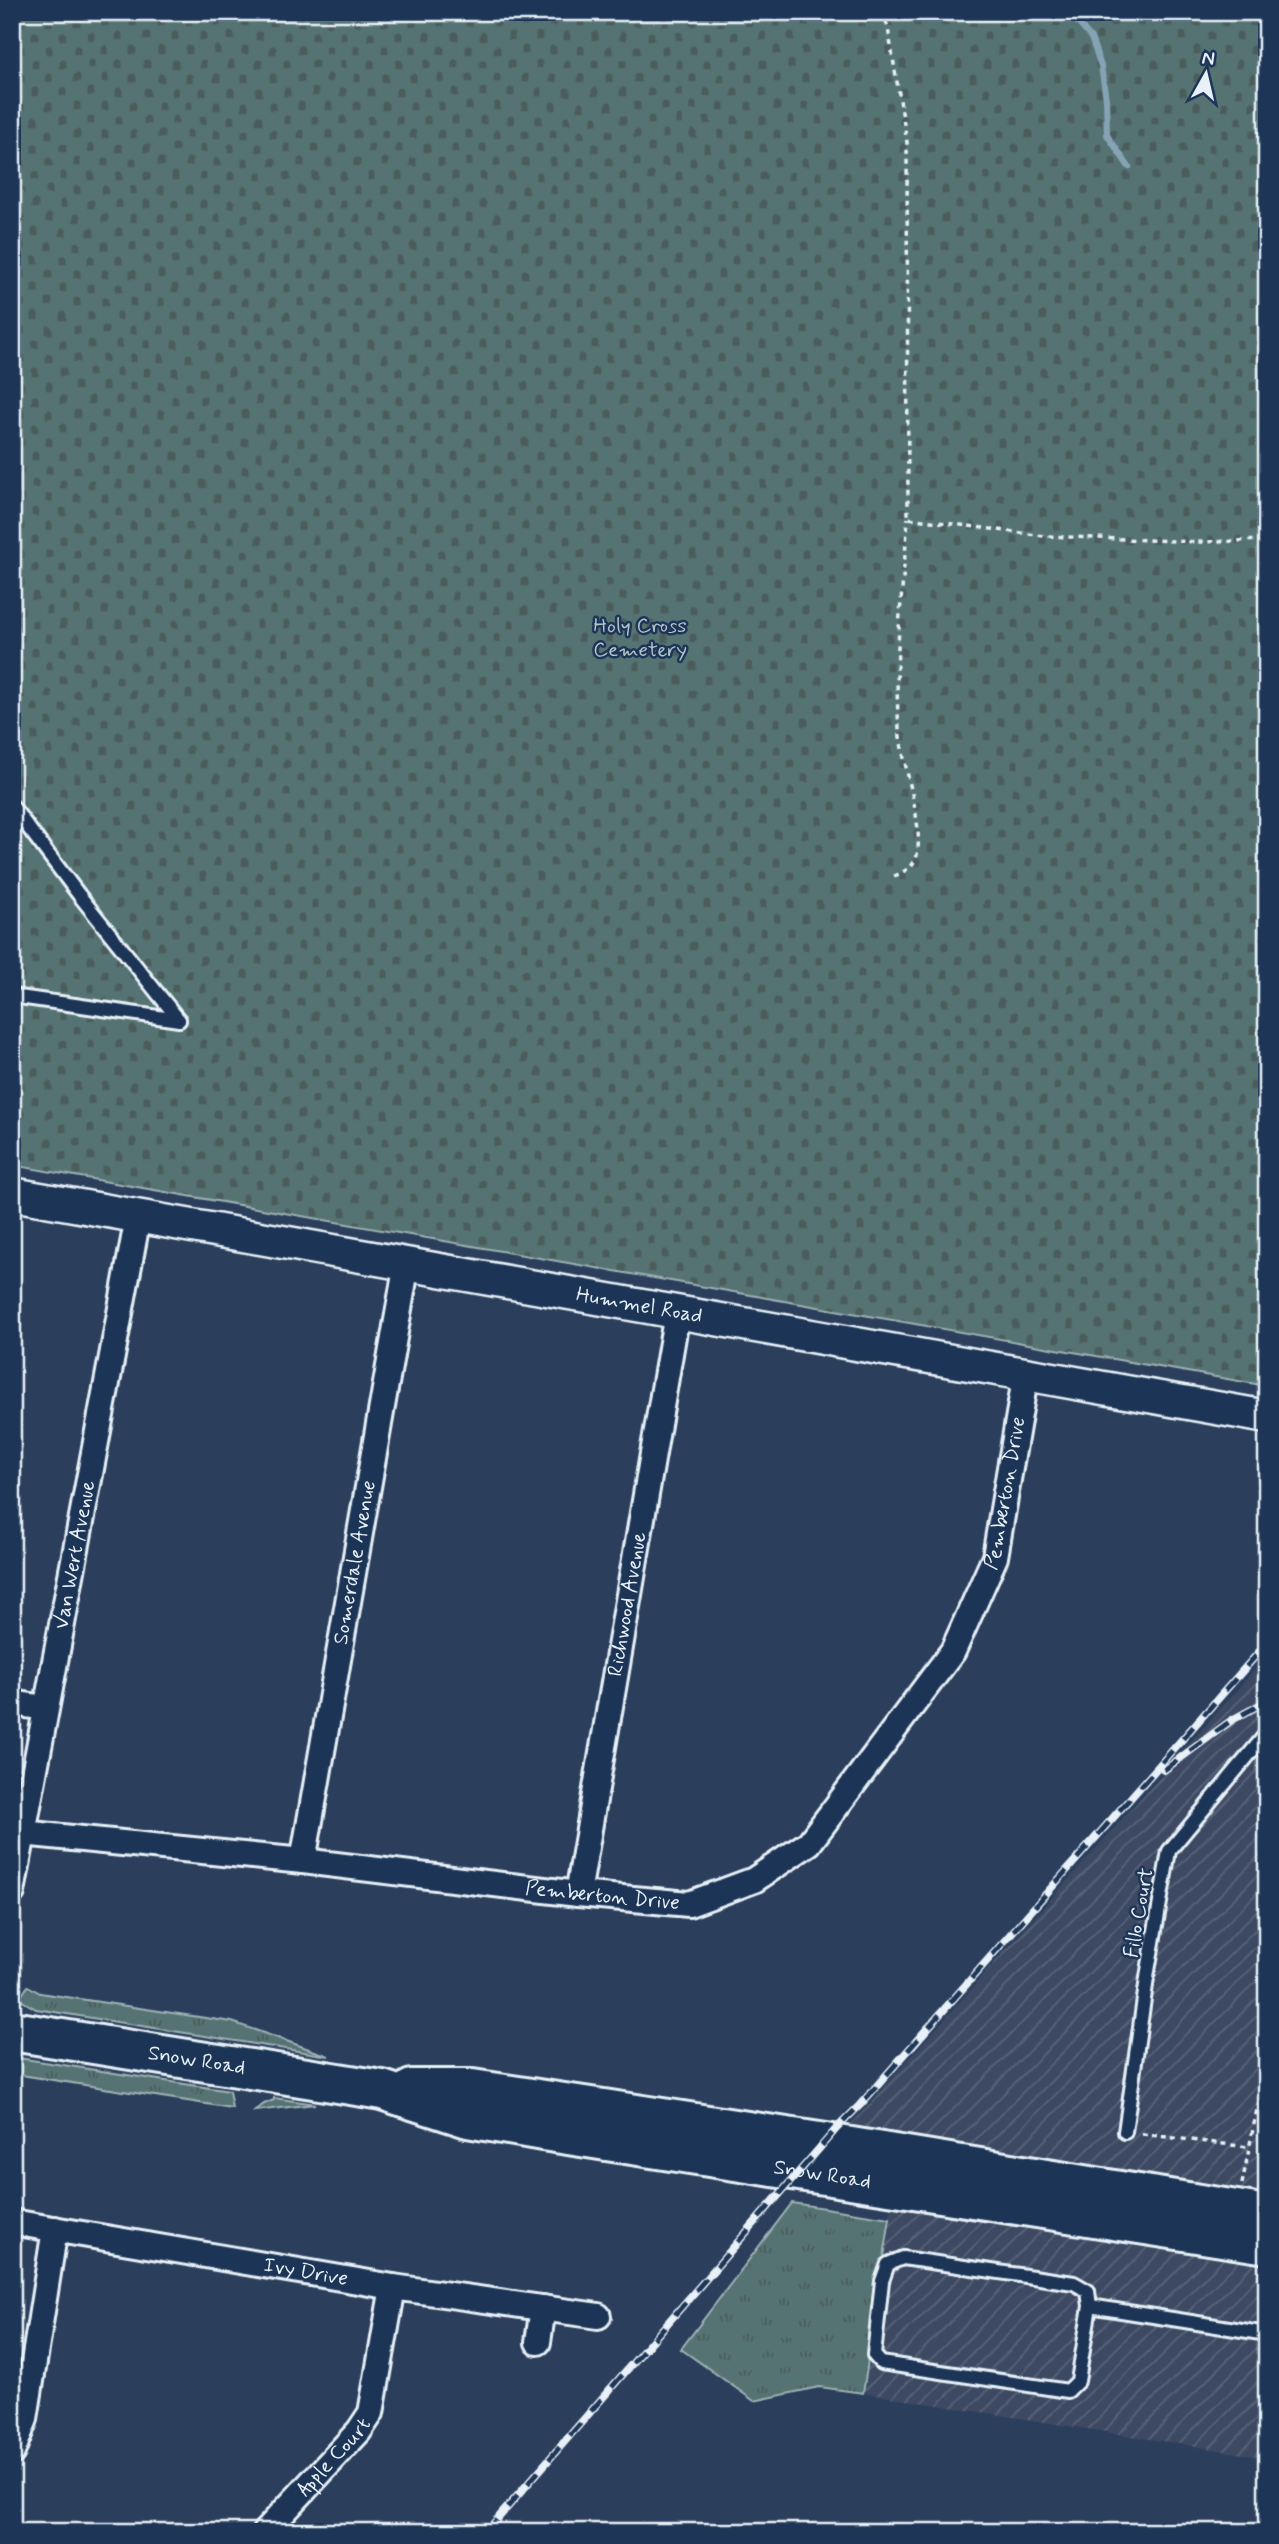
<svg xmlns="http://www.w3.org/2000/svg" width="1279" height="2544" font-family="Mynerve,sans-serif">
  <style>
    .industrial { fill: url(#industrial-furrows) }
    .grass { fill: url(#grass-tufts); stroke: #9eb2b5; stroke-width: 2 }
    .cemetery { fill: url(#cemetery-stones); stroke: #9eb2b5; stroke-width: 2 }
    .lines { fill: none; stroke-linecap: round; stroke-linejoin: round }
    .stream { stroke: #86a3b5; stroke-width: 6 }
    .service-casing { stroke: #e8f1f8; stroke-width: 18 }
    .minor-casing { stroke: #e8f1f8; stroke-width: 30 }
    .tertiary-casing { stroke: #e8f1f8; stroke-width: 37 }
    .primary-casing { stroke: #e8f1f8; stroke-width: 44 }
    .path { stroke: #e8f1f8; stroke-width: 3.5; stroke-dasharray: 5 5; stroke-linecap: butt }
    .service { stroke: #1d3557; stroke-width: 12 }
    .minor { stroke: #1d3557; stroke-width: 24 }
    .tertiary { stroke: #1d3557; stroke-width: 32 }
    .primary { stroke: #1d3557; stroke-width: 38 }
    .rail-casing { stroke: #e8f1f8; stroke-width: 8 }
    .rail { stroke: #1d3557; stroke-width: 5; stroke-dasharray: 16; stroke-linecap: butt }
    .labels { text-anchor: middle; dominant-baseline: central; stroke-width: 5; stroke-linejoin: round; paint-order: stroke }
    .park-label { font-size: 21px; fill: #b4c5c9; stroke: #1d3557 }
    .street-label { font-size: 21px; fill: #e8f1f8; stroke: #1d3557 }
  </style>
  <defs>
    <pattern id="industrial-furrows" width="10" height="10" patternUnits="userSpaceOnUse" patternTransform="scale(1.75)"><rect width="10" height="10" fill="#3c4962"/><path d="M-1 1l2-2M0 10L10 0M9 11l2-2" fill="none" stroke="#586479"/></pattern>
    <pattern id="grass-tufts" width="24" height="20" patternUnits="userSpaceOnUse" patternTransform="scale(1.75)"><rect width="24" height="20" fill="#547372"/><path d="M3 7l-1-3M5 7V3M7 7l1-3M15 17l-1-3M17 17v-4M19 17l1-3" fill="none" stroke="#4c5b5c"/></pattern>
    <pattern id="cemetery-stones" width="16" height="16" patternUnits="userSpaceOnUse" patternTransform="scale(1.75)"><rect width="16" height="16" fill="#547372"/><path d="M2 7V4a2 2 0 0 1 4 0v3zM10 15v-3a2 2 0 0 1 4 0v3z" fill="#4c5b5c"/></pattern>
  </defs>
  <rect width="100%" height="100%" fill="#2b3e5c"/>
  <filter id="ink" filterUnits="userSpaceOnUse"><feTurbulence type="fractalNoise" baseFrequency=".0143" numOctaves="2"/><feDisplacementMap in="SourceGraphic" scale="14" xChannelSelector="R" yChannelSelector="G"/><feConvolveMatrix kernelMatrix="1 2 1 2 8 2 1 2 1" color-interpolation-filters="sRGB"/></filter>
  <g filter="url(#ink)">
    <polygon class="industrial" points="1267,1656 1267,2458 863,2393 900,2149 837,2140"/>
    <g class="grass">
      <polygon points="28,1986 40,1993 232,2022 329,2056 36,2009 19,1999"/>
      <polygon points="12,2057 229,2091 232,2108 15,2074"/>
      <polygon points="274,2098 315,2104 255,2111 264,2104 274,2100"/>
      <polygon points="792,2203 890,2218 863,2393 819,2387 754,2401 681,2349"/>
    </g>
    <polygon class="cemetery" points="12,12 1267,12 1267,1386 12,1165"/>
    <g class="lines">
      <polyline class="stream" points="1069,12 1091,38 1101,66 1106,99 1107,135 1129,167"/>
      <defs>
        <g id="service">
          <polyline points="12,806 79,895 179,1020"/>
          <polyline points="12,996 179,1020"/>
          <polyline points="1125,2132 1148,1971 1169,1851 1267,1733"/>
          <polygon points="903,2258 1074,2283 1088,2291 1090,2306 1078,2381 1068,2391 881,2363 874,2355 882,2281 888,2264"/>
          <polyline points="1090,2306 1267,2334"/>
        </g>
        <g id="minor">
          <polyline points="12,1703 45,1708"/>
          <path id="s1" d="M22,1833L303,1861L578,1894L689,1904L754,1880L809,1843L953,1651L995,1557L1026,1373"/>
          <path id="s2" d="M303,1861L407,1263"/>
          <path id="s3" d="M12,1892L138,1217"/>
          <path id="s4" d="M578,1894L677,1313"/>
          <path id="s5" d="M12,2222L393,2287L598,2316"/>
          <polyline points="538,2342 543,2308"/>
          <polyline points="12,2452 25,2419 55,2229"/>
          <path id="s6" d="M265,2532L359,2431L371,2413L393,2287"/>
        </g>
        <g id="tertiary">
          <path id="s7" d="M12,1194L1267,1417"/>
        </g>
        <g id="primary">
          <path id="s8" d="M12,2031L382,2090L468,2118L543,2131L1267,2244"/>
          <polyline points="412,2089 472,2089 839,2145 1267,2215"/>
        </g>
      </defs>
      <use href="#service" class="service-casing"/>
      <use href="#minor" class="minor-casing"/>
      <use href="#tertiary" class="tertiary-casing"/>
      <use href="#primary" class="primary-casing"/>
      <g class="path">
        <polyline points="883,12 888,28 907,142 908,518 1044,536 1201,542 1267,540"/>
        <path d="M894,876C904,872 914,867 917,855C924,822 902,764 899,728C893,659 903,588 908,518"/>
        <polyline points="1142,2134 1248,2147"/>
        <polyline points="1242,2184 1258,2104"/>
      </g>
      <use href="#service" class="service"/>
      <use href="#minor" class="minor"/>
      <use href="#tertiary" class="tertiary"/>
      <use href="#primary" class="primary"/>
      <defs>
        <g id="rail">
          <polyline points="1164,1770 1232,1720 1267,1701"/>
          <polyline points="486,2532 837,2128 860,2105 1267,1643"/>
        </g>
      </defs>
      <use href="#rail" class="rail-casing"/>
      <use href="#rail" class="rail"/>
    </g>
  </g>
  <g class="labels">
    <g class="park-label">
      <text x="640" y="626">Holy Cross<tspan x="640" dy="24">Cemetery</tspan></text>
    </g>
    <g class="street-label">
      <text stroke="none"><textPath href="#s7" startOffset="637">Hummel Road</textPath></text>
      <text stroke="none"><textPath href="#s1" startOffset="1214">Pemberton Drive</textPath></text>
      <text stroke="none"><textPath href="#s3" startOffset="343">Van Wert Avenue</textPath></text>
      <text stroke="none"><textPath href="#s2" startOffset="303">Somerdale Avenue</textPath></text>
      <text stroke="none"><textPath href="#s4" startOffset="294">Richwood Avenue</textPath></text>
      <text stroke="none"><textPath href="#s1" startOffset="584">Pemberton Drive</textPath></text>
      <text transform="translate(1139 1913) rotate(-80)">Fillo Court</text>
      <text stroke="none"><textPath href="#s8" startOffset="187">Snow Road</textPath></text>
      <text stroke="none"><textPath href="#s8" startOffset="824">Snow Road</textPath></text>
      <text stroke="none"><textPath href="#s5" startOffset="298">Ivy Drive</textPath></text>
      <text stroke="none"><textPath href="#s6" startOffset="102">Apple Court</textPath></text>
    </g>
  </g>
  <rect width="1279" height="2544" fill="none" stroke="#1d3557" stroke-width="42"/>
  <rect x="21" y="21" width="1237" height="2502" fill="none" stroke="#e8f1f8" stroke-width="2.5" filter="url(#ink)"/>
  <g transform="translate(1206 74) rotate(8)" stroke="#1d3557" stroke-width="5" paint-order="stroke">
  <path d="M0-5L12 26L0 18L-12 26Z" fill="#e8f1f8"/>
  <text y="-10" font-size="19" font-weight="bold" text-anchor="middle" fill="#e8f1f8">N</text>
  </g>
</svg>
